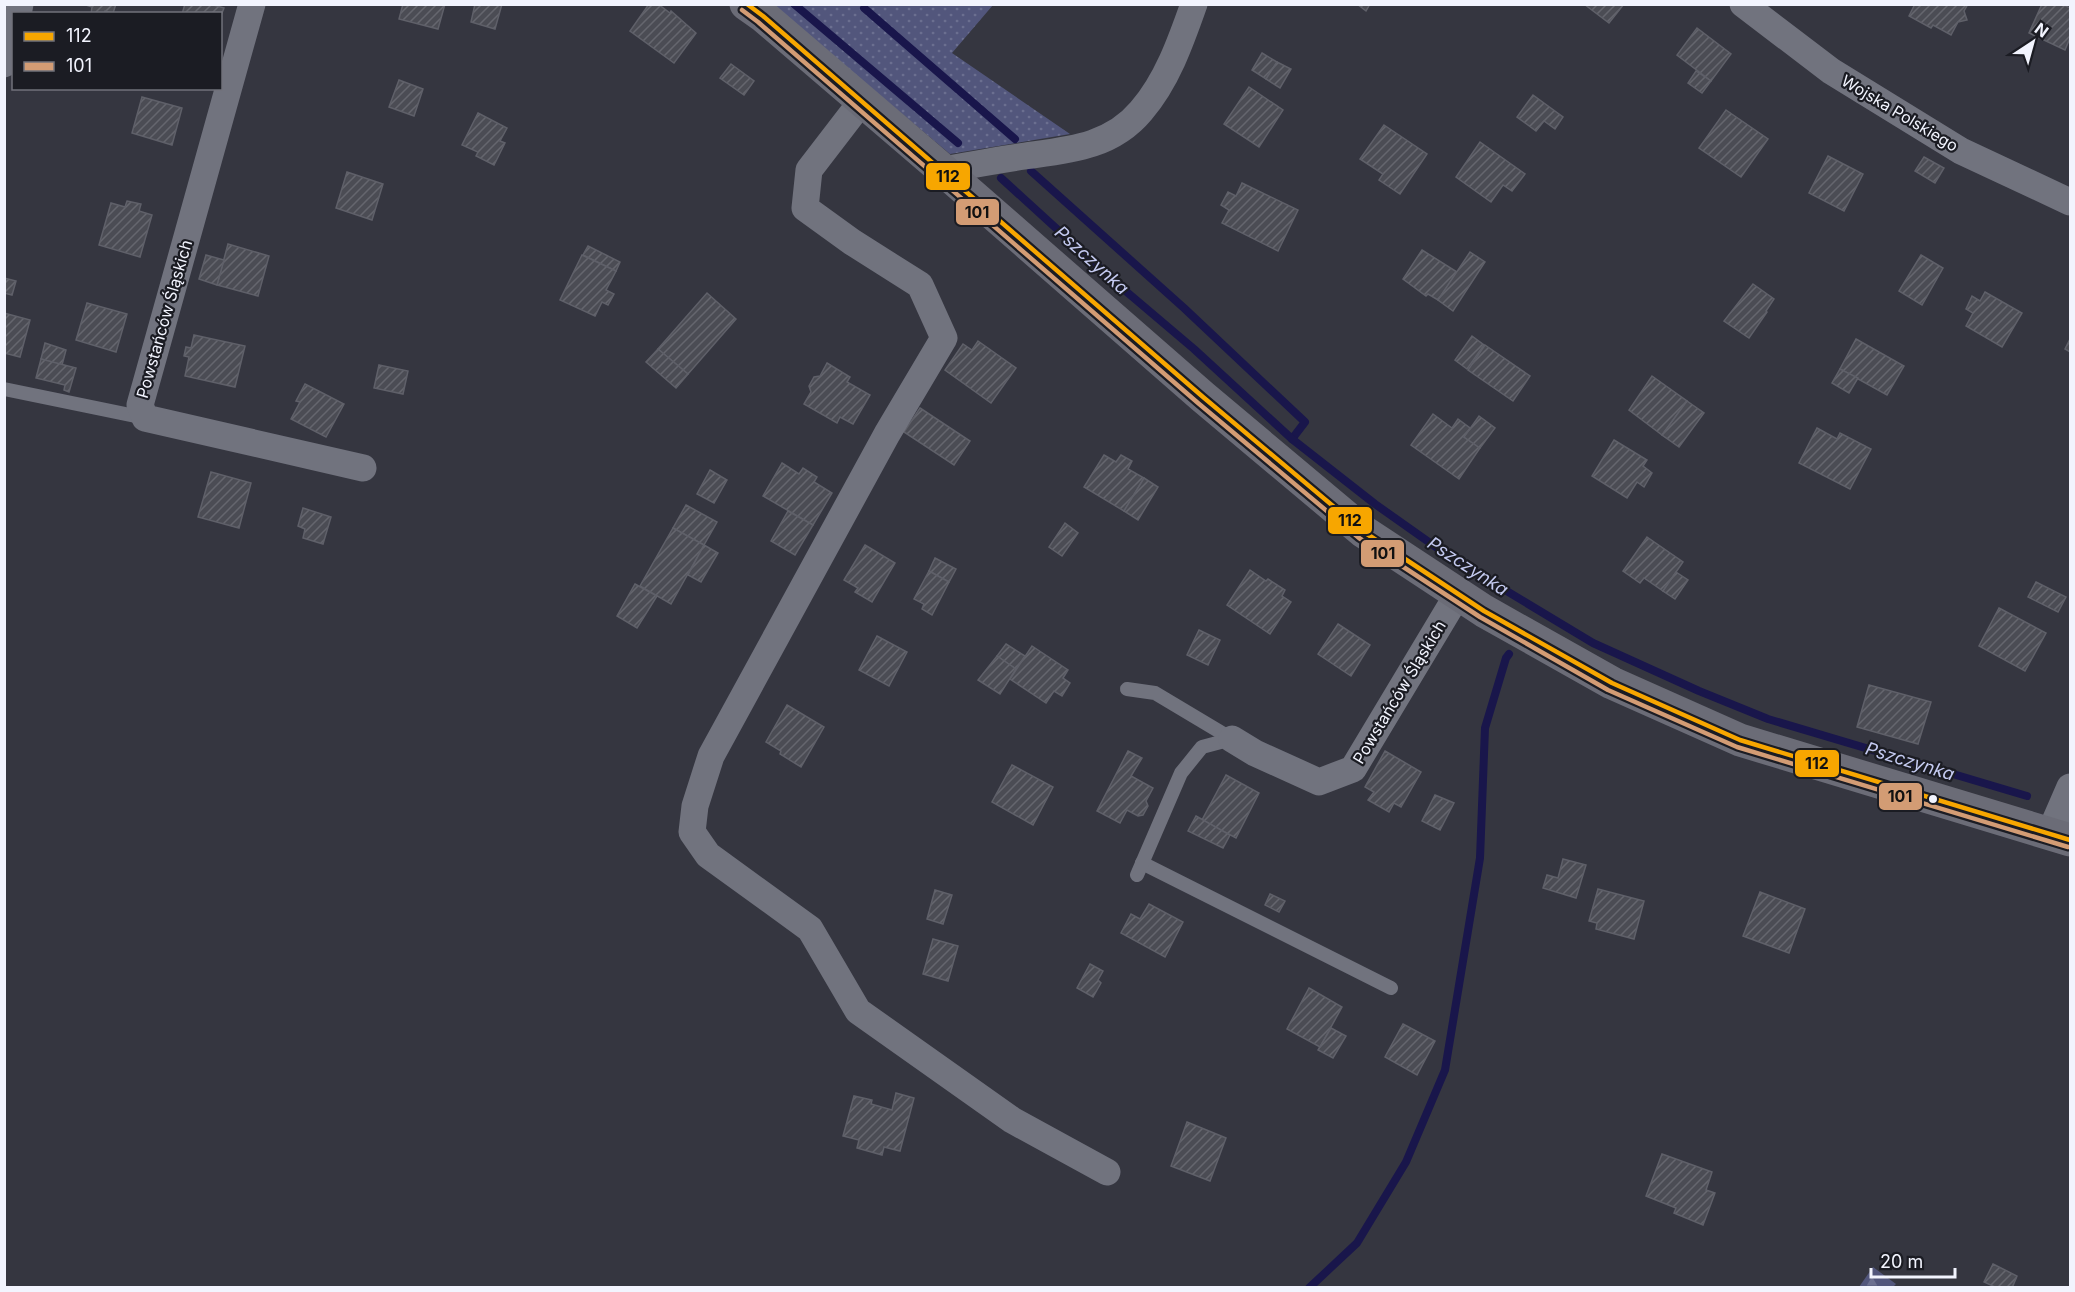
<svg xmlns="http://www.w3.org/2000/svg" width="2075" height="1292" font-family="Inter,sans-serif">
  <style>
    .grass { fill: url(#grass-dots) }
    .forest { fill: url(#forest-firs) }
    .lines { fill: none; stroke-linecap: round; stroke-linejoin: round }
    .stream { stroke: #19164b; stroke-width: 8 }
    .building { fill: url(#building-hatch); stroke: #5f6069; stroke-width: 1.5 }
    .lane { stroke: #71737e; stroke-width: 14 }
    .street { stroke: #71737e; stroke-width: 27 }
    .secondary { stroke: #6b6c77; stroke-width: 33 }
    .bus-1-casing { stroke: #1b1c23; stroke-width: 9 }
    .bus-2-casing { stroke: #1b1c23; stroke-width: 9 }
    .bus-1 { stroke: #f7a600; stroke-width: 4.5 }
    .bus-2 { stroke: #d39c74; stroke-width: 4.5 }
    .bus-dot { fill: #f2f4fe; stroke: #1b1c23; stroke-width: 2 }
    .labels { text-anchor: middle; dominant-baseline: central; stroke-width: 4.5; stroke-linejoin: round; paint-order: stroke }
    .street-label { font-size: 16px; fill: #f2f4fe; stroke: #1b1c23 }
    .water-label { font-size: 18px; font-style: italic; fill: #c4caf0; stroke: #1b1c23 }
    .line-badge { stroke: #1b1c23; stroke-width: 2 }
    .pale-badge-label { font-size: 16px; text-anchor: middle; font-weight: bold; fill: #111 }
  </style>
  <defs>
    <pattern id="grass-dots" width="8" height="8" patternUnits="userSpaceOnUse" patternTransform="scale(1.5)"><rect width="8" height="8" fill="#52567c"/><path d="M2 2h.1M6 6h.1" fill="none" stroke="#6b6f90" stroke-width="1.8" stroke-linecap="round"/></pattern>
    <pattern id="forest-firs" width="22" height="20" patternUnits="userSpaceOnUse" patternTransform="scale(1.5)"><rect width="22" height="20" fill="#52567c"/><path d="M5 1l3.5 6h-7zM16 11l3.5 6h-7z" fill="#6b6f90"/></pattern>
    <pattern id="building-hatch" width="6" height="6" patternUnits="userSpaceOnUse" patternTransform="scale(1.5)"><rect width="6" height="6" fill="#4b4c54"/><path d="M-1 1l2-2M0 6l6-6M5 7l2-2" fill="none" stroke="#65666e"/></pattern>
  </defs>
  <rect width="100%" height="100%" fill="#353640"/>
  <polygon class="grass" points="772,5 993,5 952,53 1070,134 950,154"/>
  <polygon class="forest" points="1873,1267 1896,1284 1893,1287 1859,1287"/>
  <g class="lines">
    <g class="stream">
      <polyline points="794,4 958,143"/>
      <polyline points="864,8 1015,139"/>
      <polyline points="1031,171 1184,308 1305,422 1292,439"/>
      <polyline points="1001,178 1115,282 1194,349 1292,439 1375,504 1450,557 1593,643 1699,691 1768,719 2027,796"/>
      <polyline points="1309,1288 1357,1243 1406,1162 1445,1070 1480,858 1485,728 1506,658 1509,654"/>
    </g>
  </g>
  <g class="building">
    <polygon points="83,4 116,4 113,13 105,11 104,14 91,14 92,7"/>
    <polygon points="185,4 210,4 224,8 220,18 220,14 182,14"/>
    <polygon points="403,4 445,4 438,29 399,19"/>
    <polygon points="475,4 502,4 495,29 471,22"/>
    <polygon points="649,4 658,4 670,13 671,11 696,33 674,63 630,31"/>
    <polygon points="1357,4 1370,4 1366,11"/>
    <polygon points="1584,4 1624,4 1609,23"/>
    <polygon points="1915,4 1968,4 1964,11 1967,20 1958,22 1951,35 1933,25 1931,28 1909,16"/>
    <polygon points="2042,4 2062,4 2070,8 2070,38 2065,50 2029,33"/>
    <polygon points="1697,28 1731,54 1711,81 1677,55"/>
    <polygon points="1262,53 1277,62 1266,79 1252,70"/>
    <polygon points="1277,62 1291,69 1280,88 1266,79"/>
    <polygon points="731,64 754,81 744,95 720,78"/>
    <polygon points="1696,71 1711,81 1702,93 1688,83"/>
    <polygon points="399,80 423,89 414,116 389,107"/>
    <polygon points="1249,87 1283,110 1259,147 1224,124"/>
    <polygon points="1533,95 1563,117 1555,129 1544,121 1536,131 1517,117"/>
    <polygon points="142,97 182,108 172,145 132,133"/>
    <polygon points="1726,110 1768,139 1741,177 1699,148"/>
    <polygon points="478,113 507,128 500,141 505,143 494,165 476,156 478,152 462,145"/>
    <polygon points="1384,125 1427,154 1400,194 1379,180 1383,174 1360,159"/>
    <polygon points="1480,142 1525,174 1512,191 1503,185 1491,202 1456,177"/>
    <polygon points="1828,156 1863,174 1844,211 1809,193"/>
    <polygon points="1924,157 1944,168 1935,183 1915,171"/>
    <polygon points="347,172 383,184 372,220 336,208"/>
    <polygon points="1242,183 1298,210 1278,251 1222,223 1229,210 1221,205 1228,192 1236,196"/>
    <polygon points="127,201 141,204 139,211 152,215 140,257 99,245 111,203 125,207"/>
    <polygon points="228,244 269,256 258,296 217,285"/>
    <polygon points="588,246 620,262 616,271 583,255"/>
    <polygon points="1422,250 1457,272 1438,300 1428,294 1426,296 1403,279"/>
    <polygon points="1470,252 1485,262 1453,311 1438,300"/>
    <polygon points="206,255 224,260 217,285 199,279"/>
    <polygon points="582,255 616,271 606,290 614,294 608,305 602,302 595,316 560,300"/>
    <polygon points="1921,255 1943,268 1922,305 1899,291"/>
    <polygon points="4,278 16,281 12,295 4,293"/>
    <polygon points="1753,284 1774,299 1766,311 1767,312 1749,338 1724,321"/>
    <polygon points="1985,292 2022,313 2002,347 1966,326 1973,313 1966,309 1972,296 1980,301"/>
    <polygon points="707,293 736,319 688,374 658,349"/>
    <polygon points="87,303 127,314 116,352 76,340"/>
    <polygon points="4,313 30,320 20,357 4,353"/>
    <polygon points="194,335 245,346 235,387 185,376 189,357 184,356 186,347 191,348"/>
    <polygon points="1472,336 1484,345 1467,369 1455,360"/>
    <polygon points="1856,339 1904,366 1887,395 1840,369"/>
    <polygon points="2070,339 2070,352 2065,349"/>
    <polygon points="978,341 1016,368 991,403 945,370 963,344 972,350"/>
    <polygon points="45,343 66,350 62,365 41,359"/>
    <polygon points="1485,345 1530,376 1513,401 1468,370"/>
    <polygon points="658,349 688,374 676,388 646,362"/>
    <polygon points="41,359 76,368 69,392 64,390 65,385 36,378"/>
    <polygon points="827,363 850,377 847,382 870,395 853,424 840,417 837,423 804,404 811,392 809,386 814,377 820,376"/>
    <polygon points="379,365 408,371 403,394 374,388"/>
    <polygon points="1840,369 1858,378 1849,393 1832,383"/>
    <polygon points="1652,376 1687,401 1662,435 1629,410"/>
    <polygon points="305,384 344,404 326,437 291,419 300,402 296,401"/>
    <polygon points="1687,401 1704,413 1679,447 1662,435"/>
    <polygon points="920,408 970,441 954,465 904,432"/>
    <polygon points="1433,414 1452,428 1458,419 1470,428 1464,437 1480,448 1459,479 1411,445"/>
    <polygon points="1479,416 1495,428 1480,448 1464,437"/>
    <polygon points="1817,428 1837,439 1840,433 1871,449 1850,489 1799,463"/>
    <polygon points="1614,440 1647,460 1643,466 1652,473 1644,487 1637,482 1627,498 1592,476"/>
    <polygon points="1104,455 1116,462 1121,455 1132,461 1128,469 1144,478 1124,511 1084,487"/>
    <polygon points="782,463 799,474 803,468 817,477 814,482 832,493 813,525 763,496"/>
    <polygon points="710,470 727,480 714,503 697,494"/>
    <polygon points="211,472 251,483 239,528 198,517"/>
    <polygon points="1144,478 1158,487 1138,520 1124,511"/>
    <polygon points="686,505 717,522 704,545 673,528"/>
    <polygon points="303,508 331,517 323,544 303,538 305,529 298,526"/>
    <polygon points="788,511 813,525 795,555 771,541"/>
    <polygon points="1065,523 1078,533 1062,556 1049,547"/>
    <polygon points="673,528 704,545 671,604 640,586"/>
    <polygon points="1647,537 1683,562 1663,591 1644,578 1640,583 1623,571"/>
    <polygon points="704,545 718,553 701,582 688,575"/>
    <polygon points="865,545 895,563 872,602 855,592 858,588 844,580"/>
    <polygon points="935,558 956,569 949,582 929,571"/>
    <polygon points="1250,570 1266,581 1268,579 1285,590 1282,596 1291,602 1270,634 1227,605"/>
    <polygon points="929,571 949,582 932,615 922,609 924,604 914,599"/>
    <polygon points="1676,572 1688,580 1675,599 1663,591"/>
    <polygon points="2036,582 2066,597 2058,612 2028,597"/>
    <polygon points="635,584 657,596 637,628 617,616"/>
    <polygon points="1999,608 2046,633 2025,671 1979,646"/>
    <polygon points="1338,624 1370,645 1351,676 1318,654"/>
    <polygon points="1199,630 1220,640 1208,665 1187,655"/>
    <polygon points="877,636 907,652 889,686 859,670"/>
    <polygon points="1006,644 1025,656 1016,669 997,656"/>
    <polygon points="1032,646 1068,670 1063,678 1070,683 1062,696 1054,691 1046,703 1010,679"/>
    <polygon points="997,656 1016,669 1000,694 978,680"/>
    <polygon points="1869,685 1931,702 1918,744 1857,727"/>
    <polygon points="787,705 824,727 801,767 780,754 781,751 766,742"/>
    <polygon points="1128,751 1142,758 1131,776 1153,788 1146,801 1148,806 1143,815 1138,816 1127,810 1120,823 1097,811"/>
    <polygon points="1385,751 1421,772 1401,807 1394,803 1389,812 1368,800 1374,792 1365,787"/>
    <polygon points="1012,765 1053,787 1033,825 992,802"/>
    <polygon points="1226,775 1259,793 1236,838 1202,820"/>
    <polygon points="1435,795 1454,803 1440,830 1422,821"/>
    <polygon points="1196,816 1230,835 1223,848 1188,831"/>
    <polygon points="1563,859 1586,865 1576,898 1543,888 1547,875 1558,878"/>
    <polygon points="1598,889 1644,901 1634,939 1596,929 1597,923 1589,921"/>
    <polygon points="935,890 952,895 943,924 927,919"/>
    <polygon points="1760,892 1805,909 1789,953 1743,936"/>
    <polygon points="1270,894 1285,901 1279,912 1265,905"/>
    <polygon points="1149,904 1183,922 1165,957 1121,933 1131,914 1140,919"/>
    <polygon points="933,939 958,946 948,981 923,974"/>
    <polygon points="1090,964 1103,971 1098,980 1101,983 1093,997 1077,988"/>
    <polygon points="1309,988 1342,1007 1320,1047 1287,1029"/>
    <polygon points="1403,1024 1435,1041 1417,1075 1385,1057"/>
    <polygon points="1331,1028 1346,1036 1333,1058 1318,1050"/>
    <polygon points="896,1093 914,1098 900,1151 884,1147 882,1155 857,1148 859,1140 843,1136 854,1096 872,1100 871,1104 892,1110"/>
    <polygon points="1187,1122 1226,1138 1210,1181 1171,1166"/>
    <polygon points="1662,1154 1712,1172 1706,1190 1715,1193 1703,1225 1674,1213 1676,1208 1646,1196"/>
    <polygon points="1993,1264 2017,1276 2012,1288 1997,1288 1984,1282"/>
  </g>
  <g class="lines">
    <g class="lane">
      <polyline points="4,389 145,418"/>
      <polyline points="1127,689 1155,693 1232,739"/>
      <polyline points="1142,863 1391,988"/>
      <polyline points="1137,875 1181,773 1202,747 1232,739"/>
    </g>
    <g class="street">
      <polyline points="252,4 140,405 145,418 363,468"/>
      <polyline points="1743,4 1831,71 1961,151 2070,202"/>
      <polyline points="18,14 20,4"/>
      <polyline points="4,64 14,30"/>
      <polyline points="862,101 809,170 805,208 852,242 920,285 944,338 887,434 711,756 695,806 692,832 708,855 810,929 858,1011 1012,1120 1107,1172"/>
      <path d="M943,170C970,165 998,160 1025,156C1068,150 1111,147 1141,111C1167,81 1181,41 1194,4"/>
      <polyline points="1232,739 1255,753 1319,782 1353,769 1458,594"/>
      <polyline points="2050,833 2070,787"/>
    </g>
    <polyline class="secondary" points="746,4 763,16 943,170 1203,397 1364,532 1484,611 1612,683 1740,740 2070,840"/>
    <defs>
      <polyline id="bus-1" points="747,4 763,16 1203,397 1364,532 1484,611 1612,683 1740,740 2070,840"/>
      <polyline id="bus-2" points="742,10 758,22 1198,403 1359,538 1480,617 1608,690 1737,747 2068,847"/>
    </defs>
    <use href="#bus-1" class="bus-1-casing"/>
    <use href="#bus-2" class="bus-2-casing"/>
    <use href="#bus-1" class="bus-1"/>
    <use href="#bus-2" class="bus-2"/>
  </g>
  <circle class="bus-dot" cx="1933" cy="799" r="5"/>
  <g class="labels">
    <g class="street-label">
      <text transform="translate(1900 113) rotate(31)">Wojska Polskiego</text>
      <text transform="translate(164 319) rotate(-74)">Powstańców Śląskich</text>
      <text transform="translate(1399 692) rotate(-59)">Powstańców Śląskich</text>
    </g>
    <g class="water-label">
      <text transform="translate(1092 260) rotate(42)">Pszczynka</text>
      <text transform="translate(1468 566) rotate(33)">Pszczynka</text>
      <text transform="translate(1910 761) rotate(17)">Pszczynka</text>
    </g>
  </g>
  <g class="line-badge">
    <rect x="925" y="162" width="46" height="29" rx="6" fill="#f7a600"/>
    <rect x="955" y="198" width="45" height="28" rx="6" fill="#d39c74"/>
    <rect x="1327" y="506" width="46" height="29" rx="6" fill="#f7a600"/>
    <rect x="1360" y="539" width="45" height="29" rx="6" fill="#d39c74"/>
    <rect x="1794" y="749" width="46" height="29" rx="6" fill="#f7a600"/>
    <rect x="1878" y="782" width="45" height="29" rx="6" fill="#d39c74"/>
  </g>
  <g class="pale-badge-label">
    <text x="948" y="182">112</text>
    <text x="977" y="218">101</text>
    <text x="1350" y="526">112</text>
    <text x="1383" y="559">101</text>
    <text x="1817" y="769">112</text>
    <text x="1900" y="802">101</text>
  </g>
  <rect width="2075" height="1292" fill="none" stroke="#f2f4fe" stroke-width="12"/>
  <rect x="12" y="12" width="210" height="78" fill="#1b1c23" stroke="#71727b" stroke-width="1.5"/>
  <rect x="24" y="32" width="30" height="9" fill="#f7a600" stroke="#71727b" stroke-width="1.5"/>
  <text x="66" y="42" font-size="18" fill="#f2f4fe">112</text>
  <rect x="24" y="62" width="30" height="9" fill="#d39c74" stroke="#71727b" stroke-width="1.5"/>
  <text x="66" y="72" font-size="18" fill="#f2f4fe">101</text>
  <g transform="translate(2033 42) rotate(36)" stroke="#1b1c23" stroke-width="4.5" paint-order="stroke">
  <path d="M0-4.5L10 22L0 15L-10 22Z" fill="#f2f4fe"/>
  <text y="-9" font-size="16" font-weight="bold" text-anchor="middle" fill="#f2f4fe">N</text>
  </g>
  <path d="M1871 1268v9h84v-9" fill="none" stroke="#f2f4fe" stroke-width="3"/>
  <text x="1880" y="1268" font-size="18" fill="#f2f4fe" stroke="#1b1c23" stroke-width="4.5" paint-order="stroke">20 m</text>
</svg>
